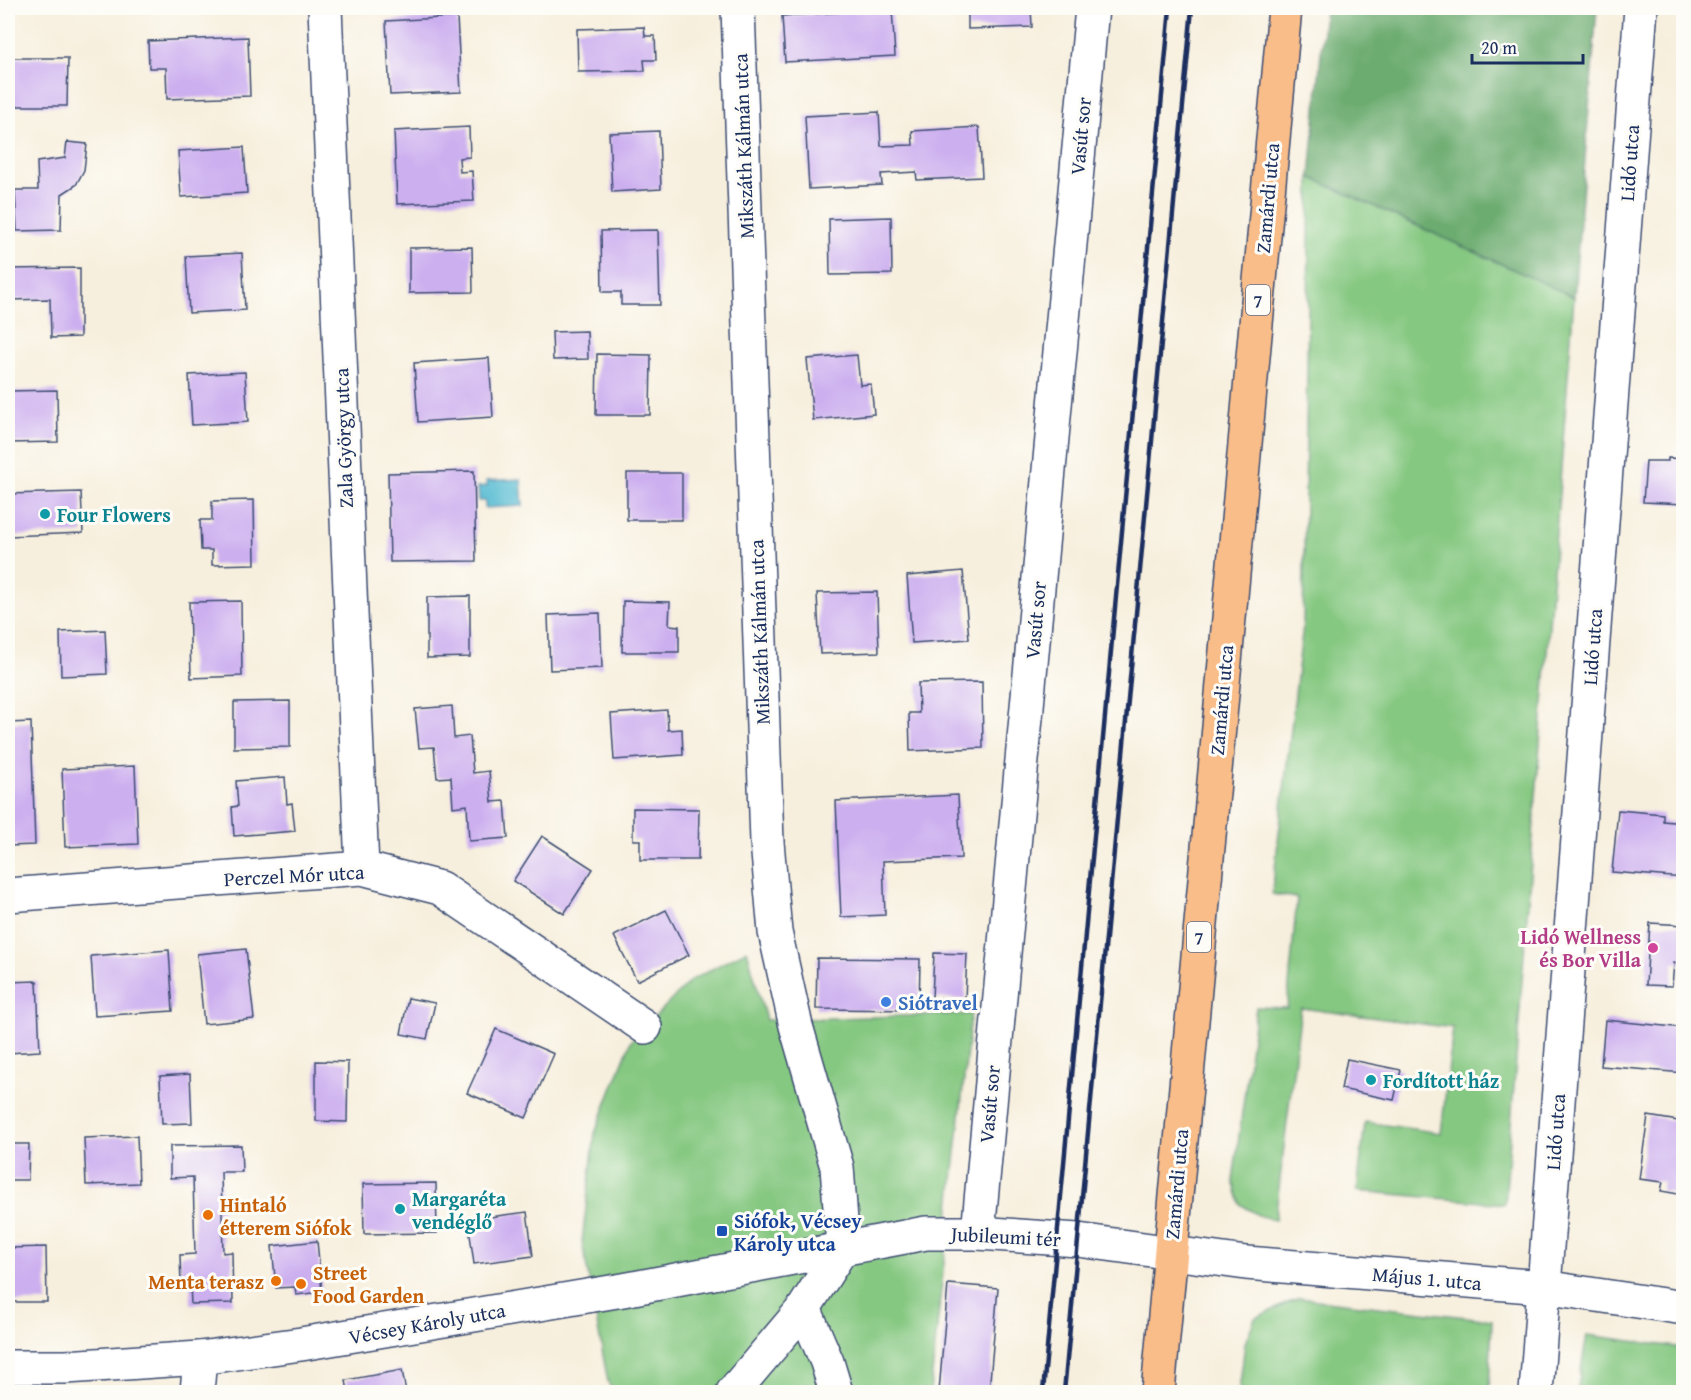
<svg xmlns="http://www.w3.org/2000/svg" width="1691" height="1400" font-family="'Gentium Book Plus',serif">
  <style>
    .green { fill: #85c881; stroke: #507c70; stroke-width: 1.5 }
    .forest { fill: #6cac6f; stroke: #446e66; stroke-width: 1.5 }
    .water { fill: #53bad1; stroke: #377498; stroke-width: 1.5 }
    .building { fill: #ccafef }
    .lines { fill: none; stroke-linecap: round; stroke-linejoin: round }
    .minor-casing { stroke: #3c4c71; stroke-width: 36 }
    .primary-casing { stroke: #3c4c71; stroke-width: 36 }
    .minor { stroke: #fff; stroke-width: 33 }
    .primary { stroke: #f9bd89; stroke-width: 33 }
    .rail { stroke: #1b2f5e; stroke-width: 4.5 }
    .culture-dot { fill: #0f9aa8; stroke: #fdfcf7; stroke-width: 2 }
    .hotel-dot { fill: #d1479c; stroke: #fdfcf7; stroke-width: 2 }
    .shop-dot { fill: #3f7fe0; stroke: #fdfcf7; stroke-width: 2 }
    .food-dot { fill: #e8710a; stroke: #fdfcf7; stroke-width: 2 }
    .transit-dot { fill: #1a4fb4; stroke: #fdfcf7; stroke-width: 2 }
    .labels { text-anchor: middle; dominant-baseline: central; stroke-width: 6; stroke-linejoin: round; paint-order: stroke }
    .shield { fill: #fdfcf7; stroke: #5f6c8c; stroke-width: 1.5 }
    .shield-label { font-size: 18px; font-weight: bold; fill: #1b2f5e }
    .street-label { font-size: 20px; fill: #1b2f5e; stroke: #fdfcf7 }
    .culture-label { font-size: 20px; font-weight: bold; fill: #0d838f; stroke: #fdfcf7; text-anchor: start }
    .hotel-label { font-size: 20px; font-weight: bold; fill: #b23c85; stroke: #fdfcf7; text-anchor: end }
    .shop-label { font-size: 20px; font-weight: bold; fill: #366cbe; stroke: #fdfcf7; text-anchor: start }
    .food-label { font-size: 20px; font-weight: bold; fill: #c56008; stroke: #fdfcf7; text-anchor: start }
    .transit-label { font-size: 20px; font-weight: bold; fill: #164399; stroke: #fdfcf7; text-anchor: start }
  </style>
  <rect width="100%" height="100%" fill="#fdfcf7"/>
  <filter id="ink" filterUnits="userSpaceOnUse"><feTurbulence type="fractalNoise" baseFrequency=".0167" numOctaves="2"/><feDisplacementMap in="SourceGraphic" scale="12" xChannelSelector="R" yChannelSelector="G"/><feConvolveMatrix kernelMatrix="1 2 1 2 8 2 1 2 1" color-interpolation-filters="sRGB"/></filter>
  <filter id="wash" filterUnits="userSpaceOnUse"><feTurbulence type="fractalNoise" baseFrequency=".008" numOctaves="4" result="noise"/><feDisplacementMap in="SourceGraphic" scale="24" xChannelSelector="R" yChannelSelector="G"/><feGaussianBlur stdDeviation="1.35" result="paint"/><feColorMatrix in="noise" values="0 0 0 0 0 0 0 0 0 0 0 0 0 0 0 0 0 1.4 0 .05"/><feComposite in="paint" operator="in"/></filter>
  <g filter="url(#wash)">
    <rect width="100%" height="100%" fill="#f7efdd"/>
    <g class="green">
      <polygon points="1310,177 1574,297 1505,1204 1357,1191 1365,1122 1441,1133 1453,1028 1301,1008 1275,1220 1258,1215 1240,1204 1233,1181 1256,1007 1287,1008 1297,898 1272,894 1303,625"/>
      <polygon points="747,950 766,1020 971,1014 930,1392 613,1392 608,1382 582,1242 595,1133 631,1041 691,980"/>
      <polygon points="1299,1298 1492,1320 1489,1392 1239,1392 1245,1343 1255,1318"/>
      <polygon points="1587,1335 1683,1348 1683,1392 1577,1392"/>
    </g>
    <polygon class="forest" points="1325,8 1597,8 1574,297 1310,177"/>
    <polygon class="water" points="521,479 523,506 485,508 485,501 479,501 478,487 487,486 486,481"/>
    <g id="blocks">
      <g class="building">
        <polygon points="968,8 1031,8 1032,27 968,29"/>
        <polygon points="892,9 895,56 785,62 782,16"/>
        <polygon points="457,17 461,92 390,95 386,21"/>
        <polygon points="644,27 645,36 655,36 656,60 644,60 645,71 578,72 577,29"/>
        <polygon points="248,37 250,96 167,99 166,68 149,68 148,41"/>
        <polygon points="11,58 68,58 67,106 11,106"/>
        <polygon points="879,112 881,146 913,145 912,131 979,127 982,177 917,180 916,172 881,174 882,185 809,189 805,116"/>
        <polygon points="469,127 470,157 459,158 460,172 472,171 474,201 397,204 394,131"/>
        <polygon points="659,131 661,189 612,192 609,133"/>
        <polygon points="67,142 87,144 84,170 76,185 62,194 61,230 17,231 15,190 38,190 37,162 65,158"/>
        <polygon points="244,147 247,193 181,197 178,151"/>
        <polygon points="891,217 892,274 830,275 829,219"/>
        <polygon points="658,230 660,305 621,305 621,292 602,292 601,231"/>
        <polygon points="472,247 473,292 409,293 409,248"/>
        <polygon points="242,253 245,310 189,313 186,256"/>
        <polygon points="80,268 80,337 51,338 50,299 8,300 8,269"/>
        <polygon points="587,331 588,359 553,360 552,332"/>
        <polygon points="597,354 651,355 650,415 596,415"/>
        <polygon points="857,355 860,385 871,384 874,414 813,420 807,359"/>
        <polygon points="489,358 493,417 418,422 414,363"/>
        <polygon points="245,372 248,422 192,425 189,375"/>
        <polygon points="57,390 58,442 8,443 8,391"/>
        <polygon points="1668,458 1684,459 1684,504 1643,502 1646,461 1668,461"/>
        <polygon points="474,471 476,561 390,562 388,473"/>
        <rect x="627" y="473" width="55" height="47"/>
        <polygon points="81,492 83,533 8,536 8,494"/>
        <polygon points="254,500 255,564 212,565 212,550 201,550 200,520 212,520 212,501"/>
        <polygon points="963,571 969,639 912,643 907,576"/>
        <polygon points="877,592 879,652 820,654 817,593"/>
        <polygon points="470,596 470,657 427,658 427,597"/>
        <polygon points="241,601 242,676 191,678 189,602"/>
        <polygon points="623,601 670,602 669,625 679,626 679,652 622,652"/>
        <polygon points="600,613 602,668 550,670 548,615"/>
        <polygon points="105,630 107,674 61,676 60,632"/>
        <polygon points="982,682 983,748 910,751 909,713 919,713 918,683"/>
        <polygon points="290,701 290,747 234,748 234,702"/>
        <polygon points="452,706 454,738 470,736 473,773 489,771 492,802 505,801 508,838 469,841 467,805 453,807 451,777 437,778 434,747 419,748 415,709"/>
        <polygon points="667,710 668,730 682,729 683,755 614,760 611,714"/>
        <polygon points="31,722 35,845 8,846 8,723"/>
        <polygon points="135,766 138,844 65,847 62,769"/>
        <polygon points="285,777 287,804 292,803 295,831 234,836 232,807 238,806 236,781"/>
        <polygon points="958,795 961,858 883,861 885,915 841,917 836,801"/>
        <polygon points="633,808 699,809 698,860 640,860 640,840 633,840"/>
        <polygon points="1618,810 1663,814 1663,821 1684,823 1684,878 1612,872"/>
        <polygon points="542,836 593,869 564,914 513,881"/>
        <polygon points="666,910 689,955 637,981 614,936"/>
        <polygon points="1650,923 1684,925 1684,963 1674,963 1672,986 1646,985"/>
        <polygon points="246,949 254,1019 204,1024 197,954"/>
        <polygon points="169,950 173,1011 95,1016 91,956"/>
        <polygon points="934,953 967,954 965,999 932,998"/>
        <polygon points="817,958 920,959 919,1010 816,1009"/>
        <polygon points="37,981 40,1051 8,1053 8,982"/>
        <polygon points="408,998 435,1003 427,1039 401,1034"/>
        <polygon points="1605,1020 1684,1028 1684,1073 1601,1066"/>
        <polygon points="496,1029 554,1054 526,1118 467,1093"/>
        <polygon points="1347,1059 1401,1070 1394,1100 1341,1089"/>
        <polygon points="316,1061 348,1062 347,1122 316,1121"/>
        <polygon points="190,1074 192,1123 162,1124 160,1076"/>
        <polygon points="1648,1116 1684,1122 1684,1195 1661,1191 1663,1182 1639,1179"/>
        <polygon points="137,1136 139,1183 86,1185 84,1138"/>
        <polygon points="8,1144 29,1144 28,1180 8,1180"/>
        <polygon points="241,1145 242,1172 221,1172 223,1253 232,1252 233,1303 191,1304 190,1285 181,1285 180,1255 195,1254 193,1177 170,1178 170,1146"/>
        <polygon points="436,1183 437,1233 364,1234 363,1184"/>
        <polygon points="527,1212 533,1256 474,1264 468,1220"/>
        <rect x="8" y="1222" width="2" height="23"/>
        <polygon points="317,1241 322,1292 296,1295 295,1287 276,1288 272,1246"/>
        <polygon points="46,1247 47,1302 8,1302 8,1248"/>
        <polygon points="948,1284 998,1288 989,1392 939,1392"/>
        <polygon points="402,1370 406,1392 348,1392 346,1380"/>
      </g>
    </g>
  </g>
  <g filter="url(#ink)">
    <use href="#blocks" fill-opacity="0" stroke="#3c4c71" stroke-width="1.5"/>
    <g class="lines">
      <defs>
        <g id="minor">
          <polyline points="325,8 362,868"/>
          <polyline points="738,8 767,842 775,932 796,1026 837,1167 843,1247"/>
          <polyline points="8,895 362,868 440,888 645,1027"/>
          <polyline points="978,1233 1092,8"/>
          <polyline points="804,1308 827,1362 836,1392"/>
          <polyline points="8,1367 66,1367 200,1358 301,1344 623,1290 926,1233 978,1233 1078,1240 1246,1263 1543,1287 1684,1308"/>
          <polyline points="197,1392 200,1358"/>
          <polyline points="733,1392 804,1308 843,1247"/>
          <polyline points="1536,1392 1641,8"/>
        </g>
        <polyline id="primary" points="1158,1392 1285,8"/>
      </defs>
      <use href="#minor" class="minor-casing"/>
      <use href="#primary" class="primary-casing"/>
      <use href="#minor" class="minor"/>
      <use href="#primary" class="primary"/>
      <g class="rail">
        <polyline points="1043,1392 1170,8"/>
        <polyline points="1064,1392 1192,8"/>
      </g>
    </g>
  </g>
  <g class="culture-dot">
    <circle cx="45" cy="514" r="6"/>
    <circle cx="1371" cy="1080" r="6"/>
    <circle cx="400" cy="1209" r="6"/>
  </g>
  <circle class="hotel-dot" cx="1653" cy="948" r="6"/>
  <circle class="shop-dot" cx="886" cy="1002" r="6"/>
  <g class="food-dot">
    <circle cx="208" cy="1215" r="6"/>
    <circle cx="276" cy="1281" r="6"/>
    <circle cx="301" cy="1284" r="6"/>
  </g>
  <rect class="transit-dot" x="716" y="1225" width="12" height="12" rx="3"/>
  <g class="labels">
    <g class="shield">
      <rect x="1246" y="285" width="24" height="30" rx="4.5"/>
      <rect x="1187" y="922" width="24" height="30" rx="4.5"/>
    </g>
    <g class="shield-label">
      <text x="1258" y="300">7</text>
      <text x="1199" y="937">7</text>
    </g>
    <g class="street-label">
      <text transform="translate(1080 136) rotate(-85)">Vasút sor</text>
      <text transform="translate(743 146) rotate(-92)">Mikszáth Kálmán utca</text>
      <text transform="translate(1629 163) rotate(-86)">Lidó utca</text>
      <text transform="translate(1267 198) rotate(-85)">Zamárdi utca</text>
      <text transform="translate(343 438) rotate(-92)">Zala György utca</text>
      <text transform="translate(1035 620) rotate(-85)">Vasút sor</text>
      <text transform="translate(759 632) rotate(-92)">Mikszáth Kálmán utca</text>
      <text transform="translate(1592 647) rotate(-86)">Lidó utca</text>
      <text transform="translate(1221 700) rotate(-85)">Zamárdi utca</text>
      <text transform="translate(294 875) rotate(-3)">Perczel Mór utca</text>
      <text transform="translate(989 1104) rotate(-85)">Vasút sor</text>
      <text transform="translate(1555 1132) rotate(-86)">Lidó utca</text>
      <text transform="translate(1176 1184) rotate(-85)">Zamárdi utca</text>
      <text transform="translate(1006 1236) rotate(3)">Jubileumi tér</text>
      <text transform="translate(1427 1278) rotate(5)">Május 1. utca</text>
      <text transform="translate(427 1323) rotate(-10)">Vécsey Károly utca</text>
    </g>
    <g class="culture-label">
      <text x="57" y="514">Four Flowers</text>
      <text x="1383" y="1080">Fordított ház</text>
      <text x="412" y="1198">Margaréta<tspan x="412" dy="23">vendéglő</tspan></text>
    </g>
    <g class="hotel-label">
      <text x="1641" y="936">Lidó Wellness<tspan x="1641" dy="23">és Bor Villa</tspan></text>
    </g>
    <g class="shop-label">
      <text x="898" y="1002">Siótravel</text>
    </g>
    <g class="food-label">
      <text x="220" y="1204">Hintaló<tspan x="220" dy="23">étterem Siófok</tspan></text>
      <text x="313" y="1272">Street<tspan x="313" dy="23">Food Garden</tspan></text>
      <text x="264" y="1281" text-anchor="end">Menta terasz</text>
    </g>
    <g class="transit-label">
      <text x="734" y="1220">Siófok, Vécsey<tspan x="734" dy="23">Károly utca</tspan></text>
    </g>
  </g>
  <rect width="1691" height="1400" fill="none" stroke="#fdfcf7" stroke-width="30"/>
  <path d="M1472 54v9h111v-9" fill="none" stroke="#1b2f5e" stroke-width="3"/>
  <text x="1481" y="54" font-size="18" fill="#1b2f5e" stroke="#fdfcf7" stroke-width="4.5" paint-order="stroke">20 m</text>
</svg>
